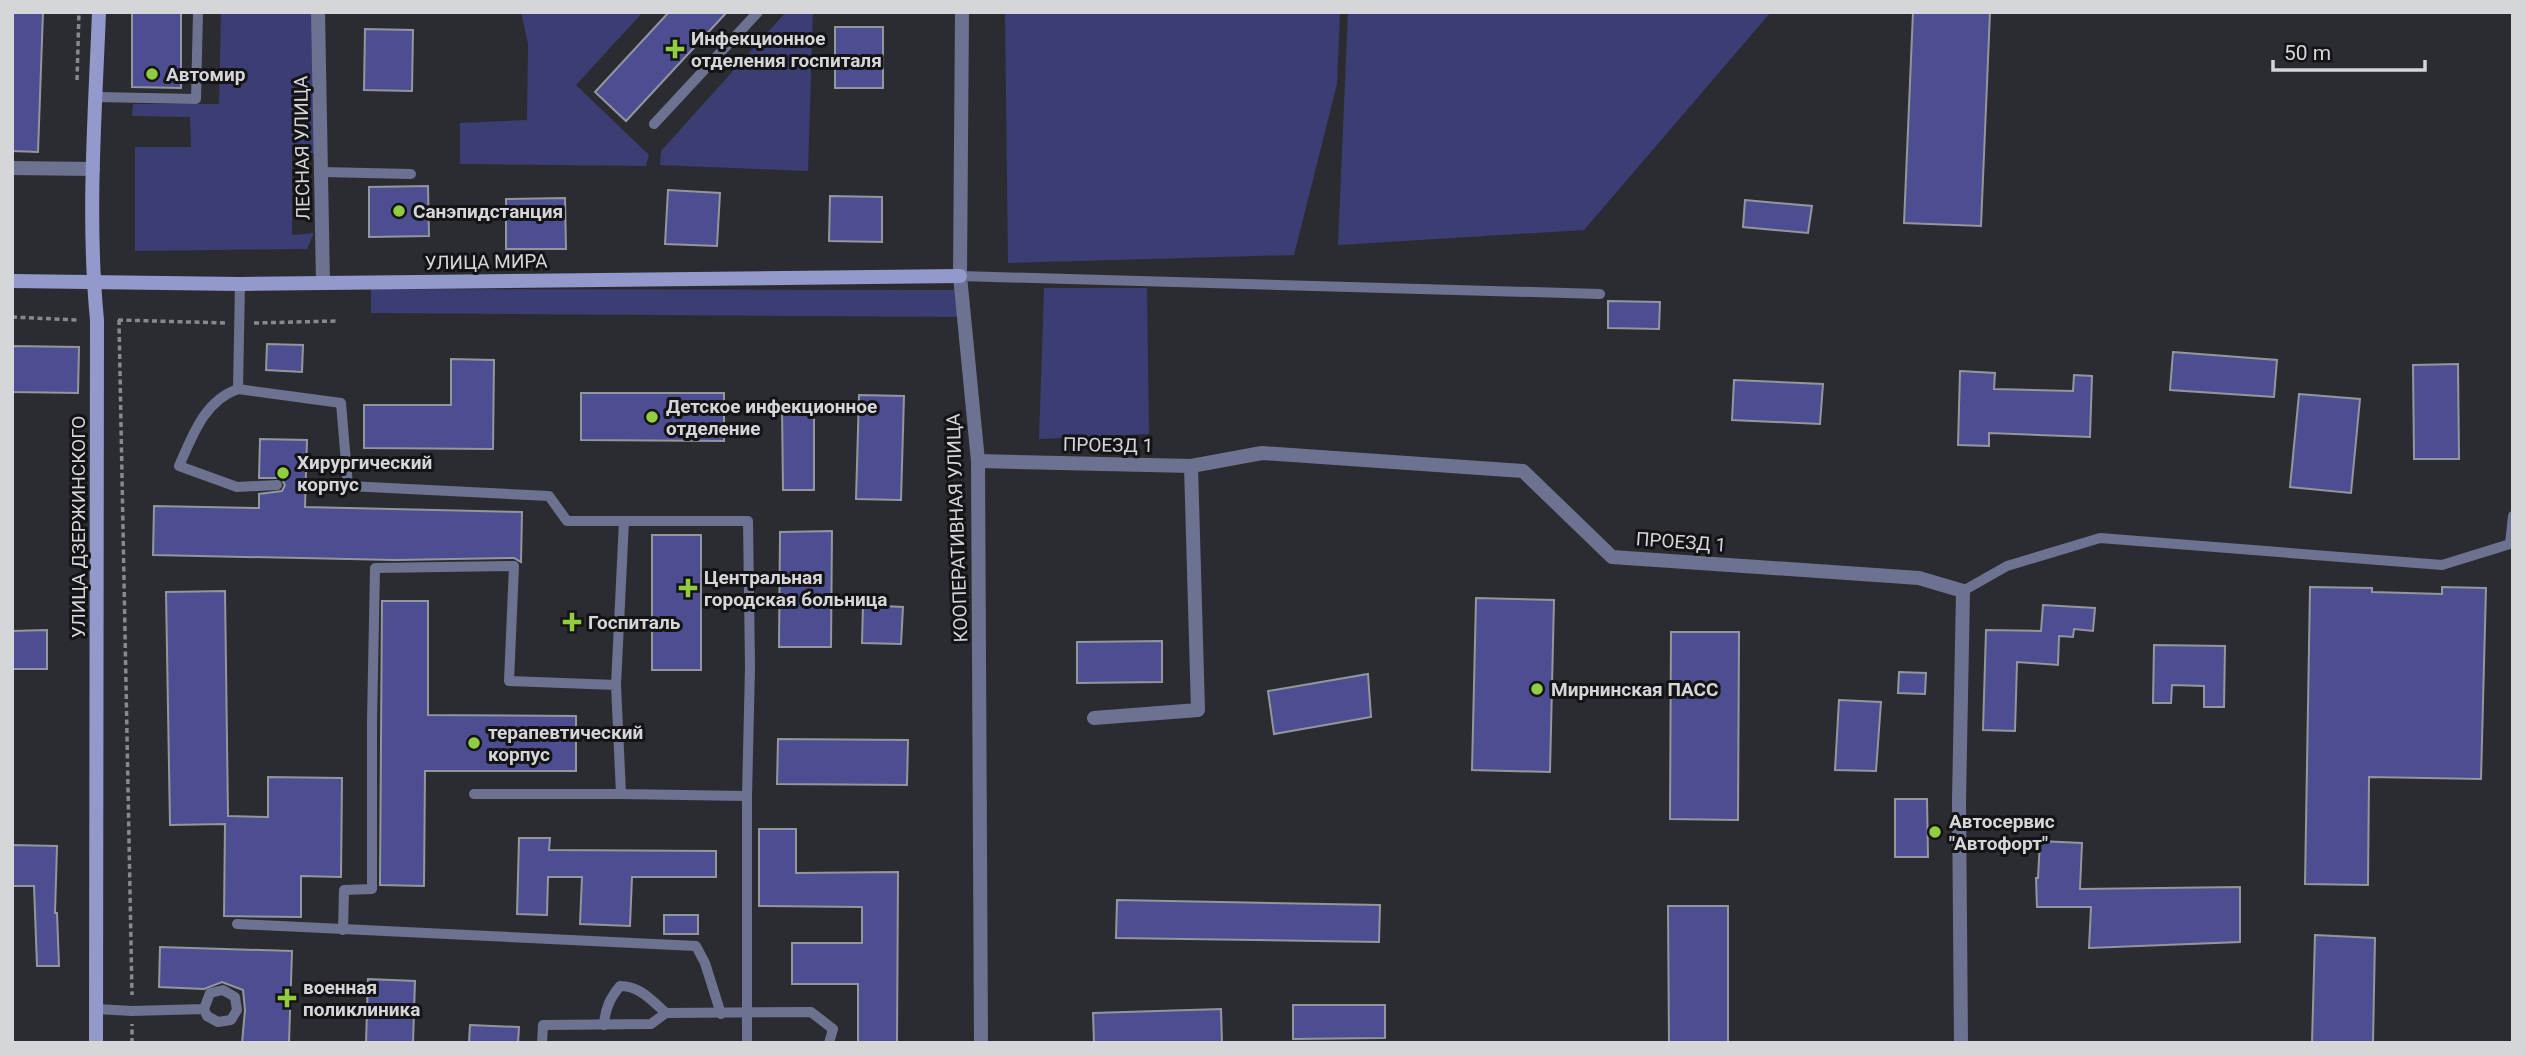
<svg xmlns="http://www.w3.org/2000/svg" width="2525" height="1055" font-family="Roboto,sans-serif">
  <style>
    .green { fill: #3b3d73 }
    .building { fill: #4c4e91; stroke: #94969d; stroke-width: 2 }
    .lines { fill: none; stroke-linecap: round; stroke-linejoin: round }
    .path { stroke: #88898e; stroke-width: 3.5; stroke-dasharray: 5 3.5; stroke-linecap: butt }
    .lane { stroke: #6e7291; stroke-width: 10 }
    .street { stroke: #6e7291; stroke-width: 14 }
    .secondary { stroke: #9499cb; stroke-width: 14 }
    .poi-dot { fill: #91cd3f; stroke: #141417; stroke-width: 2.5 }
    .labels { text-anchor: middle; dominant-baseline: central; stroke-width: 6; stroke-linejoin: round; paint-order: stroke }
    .poi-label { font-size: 19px; font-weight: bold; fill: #d5d6da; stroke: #141417; text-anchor: start }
    .street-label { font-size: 19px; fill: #d5d6da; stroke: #141417 }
  </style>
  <rect width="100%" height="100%" fill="#2b2c32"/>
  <g class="green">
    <polygon points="221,12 313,12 316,153 292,154 292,235 314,233 307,249 135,251 135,147 191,147 190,117 132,116 133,104 219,104"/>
    <polygon points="521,12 643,12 576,85 649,155 646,166 460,164 460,123 527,120 528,44"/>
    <polygon points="786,12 813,12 808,171 660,165 661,151"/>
    <polygon points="1005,12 1340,12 1337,84 1294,255 1008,263"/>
    <polygon points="1348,12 1771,12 1584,230 1338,245"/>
    <polygon points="1044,288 1147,288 1149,434 1039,439"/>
    <polygon points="371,289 966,290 965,317 371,313"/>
  </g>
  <g class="building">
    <polygon points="12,12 43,12 38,152 12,151"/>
    <polygon points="132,12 181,12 181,88 132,87"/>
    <polygon points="669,12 727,12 626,121 595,92"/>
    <polygon points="1913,12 1990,12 1981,226 1904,223"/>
    <rect x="835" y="27" width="48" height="61"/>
    <polygon points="365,29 413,30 412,91 364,90"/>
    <polygon points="428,186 429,236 369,237 369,187"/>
    <polygon points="668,190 720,193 717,246 665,244"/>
    <polygon points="830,196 882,197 882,242 829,241"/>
    <polygon points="565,198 566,249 506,249 506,199"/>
    <polygon points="1745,200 1812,206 1808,233 1743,227"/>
    <polygon points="1608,301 1660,302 1659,329 1608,328"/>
    <polygon points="267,344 303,345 302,372 266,370"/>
    <polygon points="12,346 79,347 78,393 12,392"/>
    <polygon points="2173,352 2277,360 2274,397 2170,390"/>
    <polygon points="451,359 494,360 493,449 364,448 364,405 451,405"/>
    <polygon points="2458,364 2459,459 2414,459 2413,365"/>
    <polygon points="1960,371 1995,373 1994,389 2073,391 2074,375 2092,376 2090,437 1989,433 1989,446 1958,445"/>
    <polygon points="1734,380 1823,384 1820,424 1732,420"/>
    <polygon points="581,393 724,393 724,441 581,440"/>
    <polygon points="2299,394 2360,399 2351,493 2290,487"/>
    <polygon points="859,395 904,396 901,500 856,499"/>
    <polygon points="782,407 814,407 814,490 783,490"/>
    <polygon points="260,439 307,440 305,507 522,512 521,562 514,558 395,560 153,555 154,506 259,508 259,494 282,491 285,485 281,478 259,478"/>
    <polygon points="832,531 831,647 779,647 780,532"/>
    <rect x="652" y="535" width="49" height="135"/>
    <polygon points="2310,587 2372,588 2372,592 2442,594 2442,587 2486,588 2481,779 2369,777 2368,885 2305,884"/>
    <polygon points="225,591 228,816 268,817 268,777 342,778 341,877 301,876 301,917 224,916 225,824 170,825 166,592"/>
    <polygon points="1476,598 1554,600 1550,772 1472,770"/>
    <polygon points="382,601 428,601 428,715 576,716 576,771 425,771 424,886 380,885"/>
    <polygon points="863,605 903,607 901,644 862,643"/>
    <polygon points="2043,605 2095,608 2093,631 2074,629 2073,637 2059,636 2058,665 2017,662 2015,731 1983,730 1986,630 2041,631"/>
    <polygon points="47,630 47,669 12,669 12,631"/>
    <polygon points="1671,632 1739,632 1738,820 1670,819"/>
    <polygon points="1162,641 1162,682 1077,683 1077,642"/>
    <polygon points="2154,645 2225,646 2224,707 2204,707 2204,686 2172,685 2171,703 2153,703"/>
    <polygon points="1899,672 1926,673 1925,694 1898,693"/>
    <polygon points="1368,674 1371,717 1274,734 1268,691"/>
    <polygon points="1839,700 1881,702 1876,771 1835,770"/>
    <polygon points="778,739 908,740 907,785 777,784"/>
    <polygon points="1895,799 1927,799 1928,857 1895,857"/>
    <polygon points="759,829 796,829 796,873 898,872 897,1043 858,1043 858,984 792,984 792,943 862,943 862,907 759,906"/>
    <polygon points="519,838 550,838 549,850 716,851 716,877 632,877 630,926 580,924 582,877 548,877 547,915 517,914"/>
    <polygon points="2040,841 2082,843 2080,889 2240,887 2240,942 2089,948 2091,907 2037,907 2036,878 2038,878"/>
    <polygon points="12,845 57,846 55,913 57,913 59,966 37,966 34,886 12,886"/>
    <polygon points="1117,900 1380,905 1379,942 1116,938"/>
    <polygon points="1668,906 1728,906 1728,1043 1669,1043"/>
    <rect x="664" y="915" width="34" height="19"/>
    <polygon points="2315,935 2375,938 2373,1043 2312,1043"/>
    <polygon points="160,947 292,951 289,1043 242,1043 245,1010 243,990 222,982 204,989 159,987"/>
    <polygon points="368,979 415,981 413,1043 366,1043"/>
    <polygon points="1293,1005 1385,1005 1385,1038 1293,1039"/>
    <polygon points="1221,1009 1222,1043 1094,1043 1093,1013"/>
    <polygon points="470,1025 519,1027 518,1043 469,1043"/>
  </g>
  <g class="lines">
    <g class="path">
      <polyline points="77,80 79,12"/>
      <polyline points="12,317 78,320"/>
      <polyline points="118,320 226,323"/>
      <polyline points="119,320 132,995"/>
      <polyline points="254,323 337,321"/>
      <polyline points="132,1043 132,1024"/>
    </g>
    <g class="lane">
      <polyline points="96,97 196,99 198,12"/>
      <polyline points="654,124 758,12"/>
      <polyline points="322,172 411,174"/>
      <polyline points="960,276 1600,294"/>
      <polyline points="240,284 238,389 341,403 348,486 549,496 567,521 748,521 750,667 747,796 747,1043"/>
      <path d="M238,389C204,401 193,435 179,466L237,487L277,485"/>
      <polyline points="1963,591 2007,566 2100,538 2442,565 2510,544 2513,516"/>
      <polyline points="616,685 624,521"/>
      <polyline points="474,794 621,794"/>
      <polyline points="237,924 696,946 705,963 721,1014"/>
      <polyline points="343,930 344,890 372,889 372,721 375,568 514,566 509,681 616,685 621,794 747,796"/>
      <polyline points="97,1009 132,1011 204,1009 210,993 223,990 235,997 237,1010 231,1020 218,1022 207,1016 204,1009"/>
      <path d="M604,1025C605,1009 610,998 620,986C640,986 651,1000 666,1013"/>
      <polyline points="542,1043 543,1025 651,1024 666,1013 811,1012 833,1029 829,1043"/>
    </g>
    <g class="street">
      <polyline points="318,12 323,283"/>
      <polyline points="962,12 960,276 978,461 981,1043"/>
      <polyline points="12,168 93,169"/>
      <polyline points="978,461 1191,466 1262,453 1523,471 1612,557 1919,578 1963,591 1959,801 1961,1043"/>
      <polyline points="1094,718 1198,710 1191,466"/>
    </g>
    <g class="secondary">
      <polyline points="12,281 240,284 960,276"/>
      <path d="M96,1043L97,320C87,218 95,115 99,12"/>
    </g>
  </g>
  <g class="poi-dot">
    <path d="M671.5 38.5h7v7h7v7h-7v7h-7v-7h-7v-7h7z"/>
    <circle cx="152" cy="74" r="7"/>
    <circle cx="399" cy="211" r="7"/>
    <circle cx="652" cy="417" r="7"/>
    <circle cx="283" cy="473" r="7"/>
    <path d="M684.5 577.5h7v7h7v7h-7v7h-7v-7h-7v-7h7z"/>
    <path d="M568.5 611.5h7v7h7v7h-7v7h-7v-7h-7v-7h7z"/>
    <circle cx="1537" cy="689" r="7"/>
    <circle cx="474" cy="743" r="7"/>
    <circle cx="1935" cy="832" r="7"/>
    <path d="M283.5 987.5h7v7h7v7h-7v7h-7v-7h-7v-7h7z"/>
  </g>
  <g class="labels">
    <g class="poi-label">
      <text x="691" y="38">Инфекционное<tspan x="691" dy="22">отделения госпиталя</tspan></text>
      <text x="166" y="74">Автомир</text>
      <text x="413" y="211">Санэпидстанция</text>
      <text x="666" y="406">Детское инфекционное<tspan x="666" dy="22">отделение</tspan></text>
      <text x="297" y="462">Хирургический<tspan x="297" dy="22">корпус</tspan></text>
      <text x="704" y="577">Центральная<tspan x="704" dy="22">городская больница</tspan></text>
      <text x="588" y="622">Госпиталь</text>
      <text x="1551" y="689">Мирнинская ПАСС</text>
      <text x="488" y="732">терапевтический<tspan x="488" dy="22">корпус</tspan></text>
      <text x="1949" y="821">Автосервис<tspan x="1949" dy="22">"Автофорт"</tspan></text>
      <text x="303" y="987">военная<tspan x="303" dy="22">поликлиника</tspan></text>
    </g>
    <g class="street-label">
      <text transform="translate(302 148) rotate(-91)">ЛЕСНАЯ УЛИЦА</text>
      <text transform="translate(486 262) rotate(-1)">УЛИЦА МИРА</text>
      <text transform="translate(1108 445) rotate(1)">ПРОЕЗД 1</text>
      <text transform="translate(78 527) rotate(-90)">УЛИЦА ДЗЕРЖИНСКОГО</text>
      <text transform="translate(957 528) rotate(-92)">КООПЕРАТИВНАЯ УЛИЦА</text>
      <text transform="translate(1681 542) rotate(4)">ПРОЕЗД 1</text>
    </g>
  </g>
  <rect width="2525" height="1055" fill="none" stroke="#d5d6da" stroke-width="28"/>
  <path d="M2273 60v10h152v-10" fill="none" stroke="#d5d6da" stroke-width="3.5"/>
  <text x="2284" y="60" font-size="21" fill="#d5d6da" stroke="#141417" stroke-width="5" paint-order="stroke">50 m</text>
</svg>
